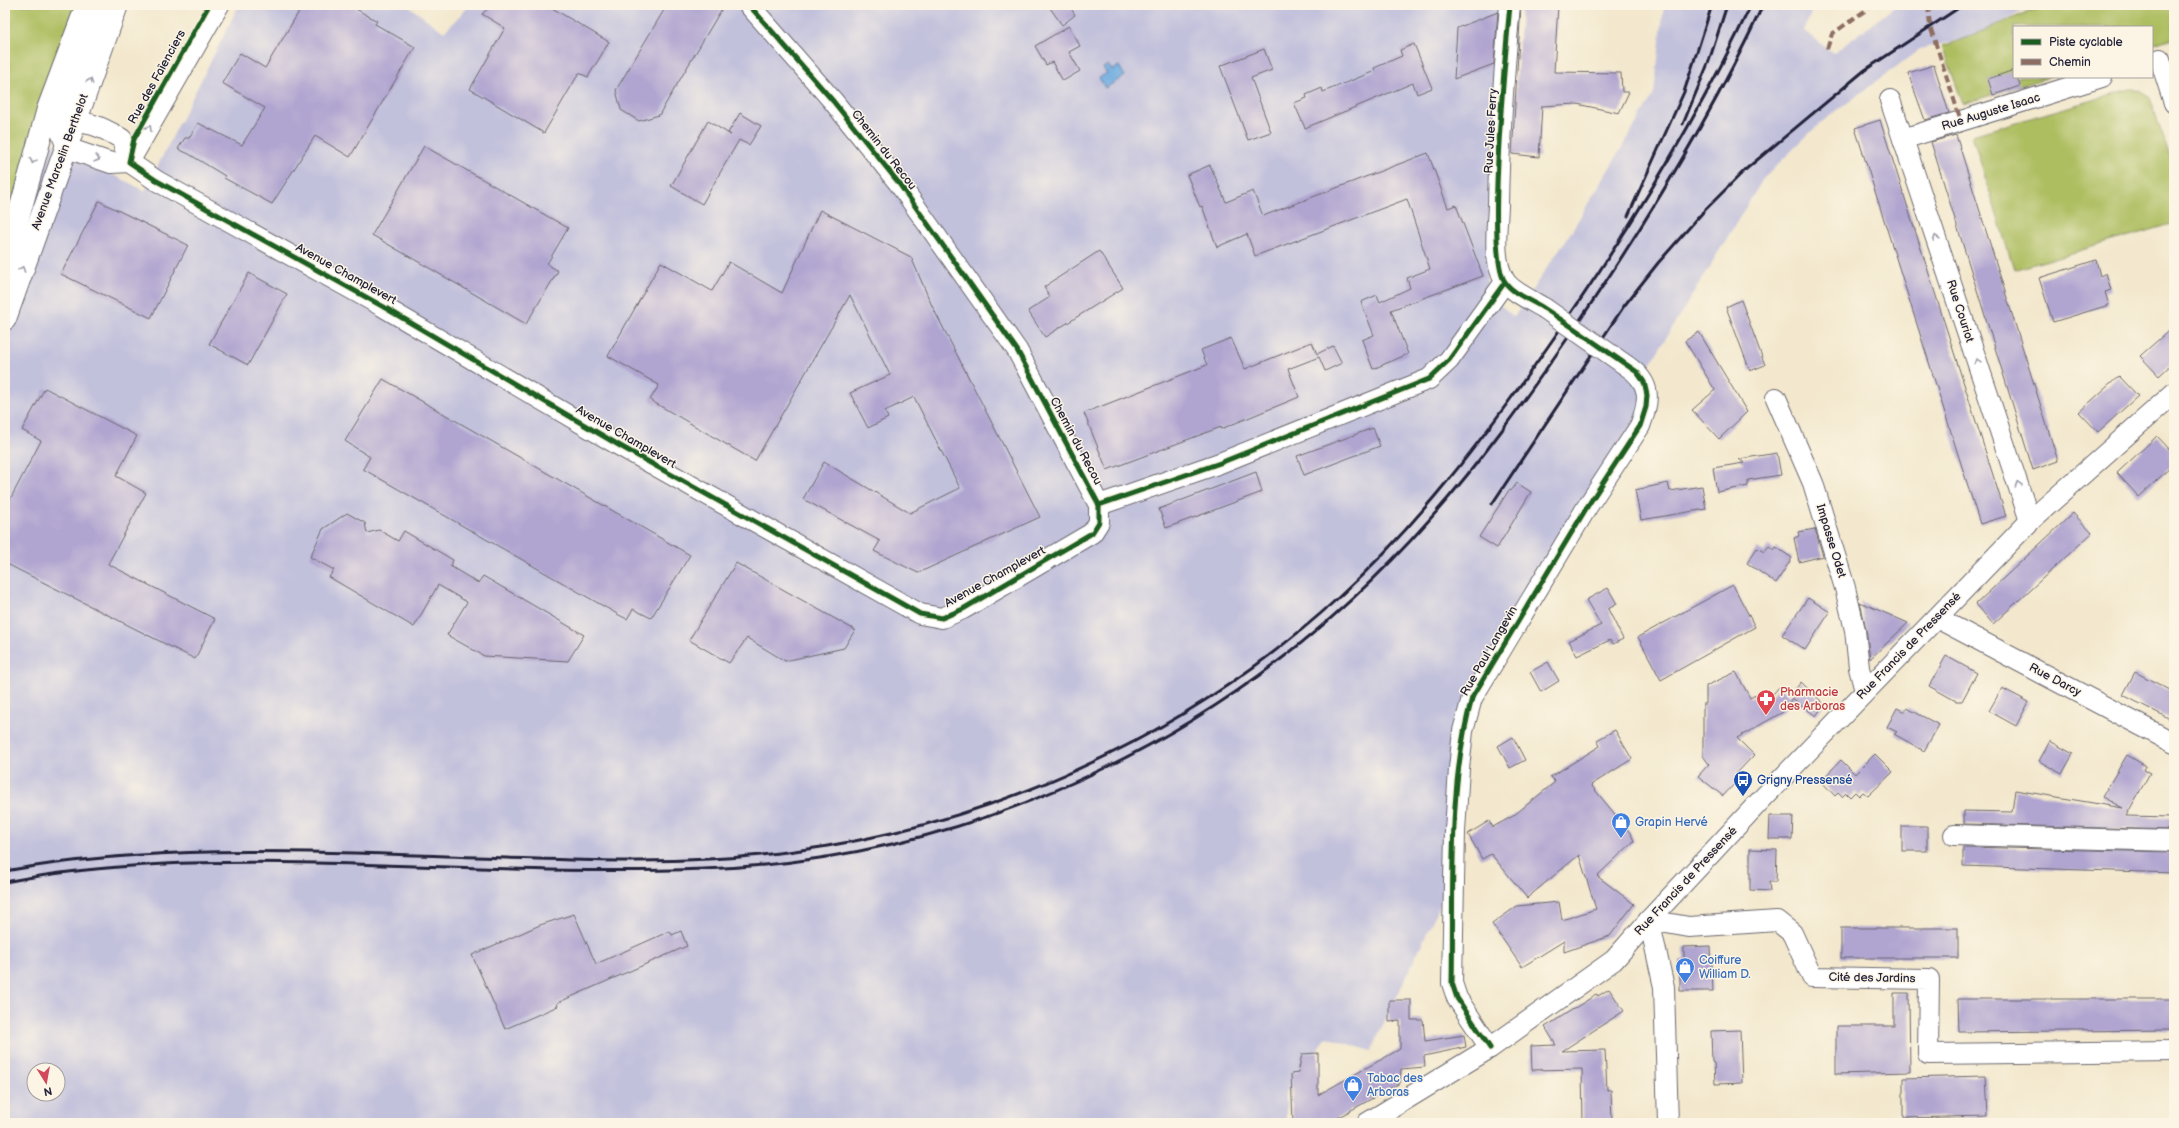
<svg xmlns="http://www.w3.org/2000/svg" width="2179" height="1128" font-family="'Balsamiq Sans',sans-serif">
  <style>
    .industrial { fill: #c2c1dc; fill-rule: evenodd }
    .green { fill: #adbe61; stroke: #68704e }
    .water { fill: #6eace0; stroke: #48678e }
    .building { fill: #b0a5d0 }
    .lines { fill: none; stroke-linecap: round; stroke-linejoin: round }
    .street-casing { stroke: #6b676e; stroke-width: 22 }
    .secondary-casing { stroke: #6b676e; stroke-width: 24 }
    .street { stroke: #fff; stroke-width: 20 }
    .secondary { stroke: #fff; stroke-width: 22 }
    .rail { stroke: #22223b; stroke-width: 3 }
    .street-bridge-casing { stroke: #6b676e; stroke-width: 22; stroke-linecap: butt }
    .street-bridge { stroke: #fff; stroke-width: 20 }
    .quiet { stroke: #8d6e63; stroke-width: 4; stroke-dasharray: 8 4; stroke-linecap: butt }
    .cycleway-casing { stroke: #fcf5e5; stroke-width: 8 }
    .cycleway { stroke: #1b5e20; stroke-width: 5 }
    .oneway { stroke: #9c9ca7 }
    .labels { text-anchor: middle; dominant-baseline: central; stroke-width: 3; stroke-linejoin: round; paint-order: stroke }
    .street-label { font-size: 12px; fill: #22223b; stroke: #fcf5e5 }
    .health-label { font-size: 12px; fill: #be3a42; stroke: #fcf5e5; text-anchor: start }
    .transit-label { font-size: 12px; fill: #164399; stroke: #fcf5e5; text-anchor: start }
    .shop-label { font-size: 12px; fill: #366cbe; stroke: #fcf5e5; text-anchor: start }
  </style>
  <rect width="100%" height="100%" fill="#fcf5e5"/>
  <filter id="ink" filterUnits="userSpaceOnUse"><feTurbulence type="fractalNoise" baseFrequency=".025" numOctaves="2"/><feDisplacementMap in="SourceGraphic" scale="8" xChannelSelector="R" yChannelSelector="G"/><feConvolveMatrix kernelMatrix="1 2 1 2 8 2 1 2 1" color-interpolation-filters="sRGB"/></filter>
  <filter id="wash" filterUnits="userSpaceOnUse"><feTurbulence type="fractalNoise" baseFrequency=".012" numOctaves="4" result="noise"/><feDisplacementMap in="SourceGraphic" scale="16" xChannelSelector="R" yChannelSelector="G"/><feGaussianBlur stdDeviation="0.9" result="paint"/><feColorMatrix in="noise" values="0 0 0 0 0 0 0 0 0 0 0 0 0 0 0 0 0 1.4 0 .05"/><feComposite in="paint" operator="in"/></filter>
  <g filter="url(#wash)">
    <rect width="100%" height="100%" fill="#f3e8cd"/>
    <path class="industrial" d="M5,5L33,133L145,191L239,5H407L444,32L470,5H1502L1486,292L1514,317L1571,232L1654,94L1664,5H1814L1804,31L1834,53L1897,5H2033L1975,36L1920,49L1819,124L1763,179L1641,379L1649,400L1468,707L1458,867L1371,1051L1327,1037L1286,1093V1123H5ZM34,1070H58V1094H34Z"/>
    <g class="green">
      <polygon points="5,5 80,5 5,224"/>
      <path d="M2049,5H2174V38L2152,44V27H2014V77H2049L1963,104L1942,46C1980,35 2011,16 2049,5Z"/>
      <polygon points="2130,89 2140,91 2150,98 2174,168 2174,223 2014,270 1972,135"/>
    </g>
    <polygon class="water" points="1108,65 1112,70 1119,66 1125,76 1105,88 1099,78 1107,73 1103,68"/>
    <g id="blocks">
      <g class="building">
        <polygon points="303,5 349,5 377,21 375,24 415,47 350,157 315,136 272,204 224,178 225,176 189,154 178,149 185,138 189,138 198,123 242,145 265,108 222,83 240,53 265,68"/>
        <polygon points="492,5 547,5 609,42 588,77 579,73 544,133 470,89 505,28 482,14"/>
        <polygon points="667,5 724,5 659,115 639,121 621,110 616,90"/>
        <polygon points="1048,5 1069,5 1075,15 1062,25"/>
        <polygon points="1521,5 1558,5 1554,72 1621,73 1622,92 1629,92 1619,113 1577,104 1542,106 1539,157 1512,154"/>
        <polygon points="1498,12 1494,64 1454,79 1457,28"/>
        <polygon points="1069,26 1080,46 1069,52 1080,71 1063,81 1052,62 1046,65 1035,46"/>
        <polygon points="1414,44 1432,88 1417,94 1413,83 1305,128 1294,103 1307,98 1306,95 1322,88 1323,92 1375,71 1374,68 1402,56 1400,50"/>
        <polygon points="1264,49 1272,70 1251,78 1271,132 1248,140 1220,66"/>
        <polygon points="1934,65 1949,113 1925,120 1908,73"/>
        <polygon points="2014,70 2014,77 2017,77 2020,86 1993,95 1988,79"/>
        <polygon points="740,113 761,126 749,145 739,140 702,204 671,186 708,121 731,135 728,133"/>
        <polygon points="1880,120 2006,516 1980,524 1855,128"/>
        <polygon points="1956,135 2058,461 2033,470 1931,142"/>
        <polygon points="424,146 568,228 547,264 558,271 526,324 372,235"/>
        <polygon points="1428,153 1448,208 1456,205 1483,276 1391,310 1408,354 1373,369 1362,340 1374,335 1361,302 1377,295 1380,302 1410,288 1407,278 1430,269 1407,199 1255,256 1247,234 1217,247 1202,206 1200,207 1187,175 1210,165 1226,202 1253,191 1263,216"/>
        <polygon points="99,201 188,245 151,318 61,274"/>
        <polygon points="820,210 911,257 932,306 1040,517 918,573 874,551 880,541 803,499 824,462 910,513 960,488 914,397 885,411 888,418 868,428 850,393 890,375 850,295 755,461 650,400 659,385 608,356 661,262 712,291 729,262 782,293"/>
        <polygon points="1099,251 1123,288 1045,337 1028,311 1050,297 1044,287"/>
        <polygon points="2096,260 2100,276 2106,273 2111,290 2105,292 2109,305 2053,322 2039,278"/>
        <polygon points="249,273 287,294 248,365 209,344"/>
        <polygon points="1741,300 1765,365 1750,371 1726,307"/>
        <polygon points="2174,326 2174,362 2159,376 2140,356"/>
        <polygon points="1699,332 1747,412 1719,439 1692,410 1715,390 1685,341"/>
        <polygon points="1231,338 1245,369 1312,342 1317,354 1333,346 1342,363 1325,371 1319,357 1288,369 1299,397 1221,429 1221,427 1107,470 1084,413 1207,365 1201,350"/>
        <polygon points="2119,376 2138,396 2098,432 2079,412"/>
        <polygon points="383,379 690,555 651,618 633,609 627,619 619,615 363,469 370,457 345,441"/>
        <polygon points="45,388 137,436 116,476 146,493 108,564 215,619 195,659 5,563 5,509 41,441 22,430"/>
        <polygon points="1373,428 1380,446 1304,475 1297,456"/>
        <polygon points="2157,436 2174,454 2174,464 2139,497 2117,473"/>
        <polygon points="1777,453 1781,475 1748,480 1748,486 1717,492 1713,468 1744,463 1739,459"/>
        <polygon points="1256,472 1262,492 1166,528 1159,509"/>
        <polygon points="1517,483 1531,492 1497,548 1479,537 1509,490 1511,491"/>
        <polygon points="1668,483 1670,491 1702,486 1706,509 1641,520 1635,490"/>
        <polygon points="347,513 365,523 367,533 379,530 398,541 404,531 453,560 450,566 478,583 483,576 584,635 568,661 484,656 447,635 467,602 438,585 414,627 329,577 334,570 310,557 323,529"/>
        <polygon points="2073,513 2092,533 1993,624 1976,604"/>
        <polygon points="1815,529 1823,556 1799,562 1794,538 1799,536 1798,532"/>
        <polygon points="1769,546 1774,550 1776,547 1792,558 1776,583 1747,563 1757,548 1764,552"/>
        <polygon points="736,563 855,630 844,648 785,661 747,638 729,663 689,640"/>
        <polygon points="1733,585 1755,627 1661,680 1638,637"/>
        <polygon points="1608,588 1617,604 1608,609 1623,639 1613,644 1610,640 1577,656 1569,641 1601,625 1586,600"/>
        <polygon points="1808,598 1830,612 1805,650 1782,635"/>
        <polygon points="1860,602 1908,623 1870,659 1866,629"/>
        <polygon points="1946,656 1977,673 1962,701 1956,701 1929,686"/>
        <polygon points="1548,662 1559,681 1541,692 1530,672"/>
        <polygon points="1736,672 1750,698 1759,693 1768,700 1779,687 1790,696 1801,682 1824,704 1816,716 1792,699 1783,712 1737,738 1754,755 1736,774 1740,778 1723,796 1698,776 1709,764 1703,756 1703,704 1706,704 1706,686"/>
        <polygon points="2135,672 2174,692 2174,721 2123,695"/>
        <polygon points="2002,688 2029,702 2016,726 1989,711"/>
        <polygon points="1897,708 1905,712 1907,708 1939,725 1924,751 1894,734 1897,732 1887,727"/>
        <polygon points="1615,730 1632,759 1591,785 1631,834 1634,841 1597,876 1634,904 1610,936 1564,952 1564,941 1522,967 1492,924 1517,906 1559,902 1562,920 1596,909 1579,855 1527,898 1491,854 1482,859 1468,834 1489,821 1493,827 1513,816 1555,782 1550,777 1600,746 1597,740"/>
        <polygon points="1513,737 1525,760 1510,768 1498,746"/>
        <polygon points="2050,741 2073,754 2062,774 2039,761"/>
        <polygon points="1875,754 1893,772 1868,796 1863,792 1859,796 1855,792 1850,797 1846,793 1842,797 1838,793 1835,796 1821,781 1841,760 1855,774"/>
        <polygon points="2127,755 2146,766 2144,770 2150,773 2126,816 2174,817 2174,830 1964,824 1964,811 2012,812 2015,790 2123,808 2102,797"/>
        <polygon points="1770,816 1793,816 1792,839 1769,839"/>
        <rect x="1902" y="826" width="25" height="25"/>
        <polygon points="1963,847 2174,852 2174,873 1963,866"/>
        <polygon points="1750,849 1777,850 1776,882 1769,882 1770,891 1750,890"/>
        <polygon points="574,914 596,964 670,931 672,935 681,931 687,946 557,1003 558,1006 505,1029 472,955 540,925"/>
        <rect x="1841" y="928" width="117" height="30"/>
        <polygon points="1711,946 1713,991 1680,991 1680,960 1684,960 1684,947"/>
        <polygon points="1609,989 1624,1011 1562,1051 1605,1050 1607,1090 1611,1090 1612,1123 1583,1123 1582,1069 1532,1070 1531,1046 1556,1045 1545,1027 1597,994 1598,996"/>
        <polygon points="1894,993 1909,993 1910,1072 1836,1074 1836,1026 1894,1026"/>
        <polygon points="1958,999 2174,999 2174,1030 1959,1032"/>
        <polygon points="1389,1000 1411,1000 1411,1020 1423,1020 1425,1041 1464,1035 1466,1047 1424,1056 1425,1067 1401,1069 1400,1083 1328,1123 1293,1123 1291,1074 1298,1073 1302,1054 1318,1053 1318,1095 1400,1049 1400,1021 1389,1022"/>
        <polygon points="1740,1030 1742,1083 1715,1084 1714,1063 1712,1062 1711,1031"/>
        <polygon points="1986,1076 1988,1116 1903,1118 1903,1078"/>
      </g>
    </g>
  </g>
  <g filter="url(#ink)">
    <use href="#blocks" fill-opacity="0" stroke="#6b676e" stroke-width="1"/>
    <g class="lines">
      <defs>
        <g id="street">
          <polyline points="98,5 63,102 58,124 67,148 111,163 129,162"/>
          <path d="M1510,5C1504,72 1499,139 1498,206C1497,229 1492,260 1505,281C1511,291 1534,302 1544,308"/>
          <polyline points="2160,59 2174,103"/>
          <polyline points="1890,100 2030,521"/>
          <path d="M60,124C89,121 97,124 122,139L129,162"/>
          <polyline points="1903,139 2102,77"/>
          <polyline points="129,162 157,181 382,306 622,447 920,614 942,618 963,609 1092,533 1099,522 1099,505 1017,350 898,182 833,101 749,5"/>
          <polyline points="129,162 219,5"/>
          <polyline points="1776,398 1813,483 1845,588 1855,630 1859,668 1865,691"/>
          <polyline points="1099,505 1220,463 1429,379 1449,360 1505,282"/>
          <polyline points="1937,618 2174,743"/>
          <polyline points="1954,835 2174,841"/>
          <polyline points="1649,920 1689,927 1777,921 1792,933 1812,977 1929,979 1928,1054 2174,1051"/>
          <polyline points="1649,920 1664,987 1668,1123"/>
          <path d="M1490,1048L1457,998L1452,983L1455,831L1459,769L1463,731L1472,698L1587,507L1640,426C1650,400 1652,383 1627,366"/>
          <polyline points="1367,1123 1490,1048 1614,960 1649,920 1760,801 2030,521 2174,393"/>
        </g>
        <g id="secondary">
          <polyline points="5,265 48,109 87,5"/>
          <polyline points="5,319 117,5"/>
        </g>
      </defs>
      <use href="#street" class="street-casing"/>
      <use href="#secondary" class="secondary-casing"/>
      <use href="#street" class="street"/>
      <use href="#secondary" class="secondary"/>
      <g class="rail">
        <polyline points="1683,124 1709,61 1727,5"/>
        <polyline points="1628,216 1684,92 1712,5"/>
        <polyline points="1492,504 1624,306 1658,263 1704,211 1745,170 1865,70 1963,5"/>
        <path d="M5,871C171,841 338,853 506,858C573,860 641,863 709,859C941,847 1166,755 1338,598C1419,524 1486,435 1549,345C1625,237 1695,124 1751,5"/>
        <path d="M5,882C108,862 212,861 316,863C445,866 574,874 704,869C983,859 1246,729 1430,519C1480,463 1524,401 1567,339C1640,233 1709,122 1763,5"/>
      </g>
      <defs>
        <polyline id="street-bridge" points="1544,308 1627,366"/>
      </defs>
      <use href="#street-bridge" class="street-bridge-casing"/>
      <use href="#street-bridge" class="street-bridge"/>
      <g class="quiet">
        <polyline points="1928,5 1930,26 1961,121"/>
        <polyline points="1827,49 1832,34 1873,5"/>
      </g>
      <defs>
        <g id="cycleway">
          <polyline points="209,5 134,139 129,162 157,181 382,306 622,447 920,614 942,618 963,609 1092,533 1099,522 1099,505 1017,350 898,182 833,101 749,5"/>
          <polyline points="1099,505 1220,463 1429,379 1449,360 1505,282"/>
          <path d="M1490,1048L1457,998L1452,983C1454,890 1447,788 1472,698L1587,507L1640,426L1646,407L1647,395L1644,382L1637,372C1606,351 1576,329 1545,309C1533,301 1513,294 1505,282C1485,254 1506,49 1510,5"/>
        </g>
      </defs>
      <use href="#cycleway" class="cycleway-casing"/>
      <use href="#cycleway" class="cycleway"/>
    </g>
    <defs><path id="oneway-chevron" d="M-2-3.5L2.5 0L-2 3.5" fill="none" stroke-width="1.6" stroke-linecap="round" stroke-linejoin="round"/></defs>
    <g class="oneway">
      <use href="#oneway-chevron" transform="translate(90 81) rotate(-71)"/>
      <use href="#oneway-chevron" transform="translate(149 128) rotate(-60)"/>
      <use href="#oneway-chevron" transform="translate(97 159) rotate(16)"/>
      <use href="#oneway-chevron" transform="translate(33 161) rotate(106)"/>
      <use href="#oneway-chevron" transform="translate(1936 238) rotate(-108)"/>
      <use href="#oneway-chevron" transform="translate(22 269) rotate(-71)"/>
      <use href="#oneway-chevron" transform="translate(1977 361) rotate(-108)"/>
      <use href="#oneway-chevron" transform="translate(2018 484) rotate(-108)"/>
    </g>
  </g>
  <defs>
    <symbol id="pharmacy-pin" viewBox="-11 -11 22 30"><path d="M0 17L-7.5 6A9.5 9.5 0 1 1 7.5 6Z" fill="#e0444e" stroke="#fcf5e5"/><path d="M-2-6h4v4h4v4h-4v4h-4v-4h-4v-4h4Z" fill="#fff"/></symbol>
    <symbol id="bus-pin" viewBox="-11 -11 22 30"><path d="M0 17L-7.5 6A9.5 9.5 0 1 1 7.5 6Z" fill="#1a4fb4" stroke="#fcf5e5"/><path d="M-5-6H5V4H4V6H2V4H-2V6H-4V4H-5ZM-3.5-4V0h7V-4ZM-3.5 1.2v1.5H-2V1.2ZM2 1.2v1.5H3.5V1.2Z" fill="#fff"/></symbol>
    <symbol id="shop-pin" viewBox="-11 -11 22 30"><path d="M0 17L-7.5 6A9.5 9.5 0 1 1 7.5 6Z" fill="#3f7fe0" stroke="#fcf5e5"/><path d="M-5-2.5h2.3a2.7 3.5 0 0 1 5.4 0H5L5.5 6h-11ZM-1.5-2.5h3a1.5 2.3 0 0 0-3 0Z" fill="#fff"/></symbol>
  </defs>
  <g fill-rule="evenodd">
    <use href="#pharmacy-pin" x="1755" y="688" width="22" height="30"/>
    <use href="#bus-pin" x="1732" y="769" width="22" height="30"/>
    <use href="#shop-pin" x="1610" y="811" width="22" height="30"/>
    <use href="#shop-pin" x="1674" y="956" width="22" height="30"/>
    <use href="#shop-pin" x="1342" y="1074" width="22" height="30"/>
  </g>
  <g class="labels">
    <g class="street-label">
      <text transform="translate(157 77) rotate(-61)">Rue des Faïenciers</text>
      <text transform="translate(1991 112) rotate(-17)">Rue Auguste Isaac</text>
      <text transform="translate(1491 131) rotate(-87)">Rue Jules Ferry</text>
      <text transform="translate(884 150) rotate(52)">Chemin du Recou</text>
      <text transform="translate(60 162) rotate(-70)">Avenue Marcelin Berthelot</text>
      <text transform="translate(346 274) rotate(29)">Avenue Champlevert</text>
      <text transform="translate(1960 311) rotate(72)">Rue Couriot</text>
      <text transform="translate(626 437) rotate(30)">Avenue Champlevert</text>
      <text transform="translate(1076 441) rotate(62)">Chemin du Recou</text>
      <text transform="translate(1831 541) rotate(73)">Impasse Odet</text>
      <text transform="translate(995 577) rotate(-29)">Avenue Champlevert</text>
      <text transform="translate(1909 646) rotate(-46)">Rue Francis de Pressensé</text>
      <text transform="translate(1489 651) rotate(-60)">Rue Paul Langevin</text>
      <text transform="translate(2055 680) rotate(28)">Rue Darcy</text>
      <text transform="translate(1686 881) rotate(-47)">Rue Francis de Pressensé</text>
      <text transform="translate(1872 978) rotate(1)">Cité des Jardins</text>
    </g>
    <g class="health-label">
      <text x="1780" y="692">Pharmacie<tspan x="1780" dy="14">des Arboras</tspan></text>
    </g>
    <g class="transit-label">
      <text x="1757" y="780">Grigny Pressensé</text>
    </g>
    <g class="shop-label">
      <text x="1635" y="822">Grapin Hervé</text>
      <text x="1699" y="960">Coiffure<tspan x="1699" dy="14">William D.</tspan></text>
      <text x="1367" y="1078">Tabac des<tspan x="1367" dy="14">Arboras</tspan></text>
    </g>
  </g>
  <rect width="2179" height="1128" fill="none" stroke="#fcf5e5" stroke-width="20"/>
  <rect x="2013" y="26" width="140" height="52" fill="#fcf5e5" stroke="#a5a1a1"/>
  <rect x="2021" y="39" width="20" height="6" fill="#1b5e20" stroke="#a5a1a1"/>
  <text x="2049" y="46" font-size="12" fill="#22223b">Piste cyclable</text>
  <rect x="2021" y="59" width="20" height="6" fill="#8d6e63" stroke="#a5a1a1"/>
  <text x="2049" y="66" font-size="12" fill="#22223b">Chemin</text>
  <g transform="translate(46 1082) rotate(169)"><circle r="19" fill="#fcf5e5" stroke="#a5a1a1"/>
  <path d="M0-3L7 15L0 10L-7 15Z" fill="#d1495b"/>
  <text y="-6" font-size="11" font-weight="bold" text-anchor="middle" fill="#22223b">N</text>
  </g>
</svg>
